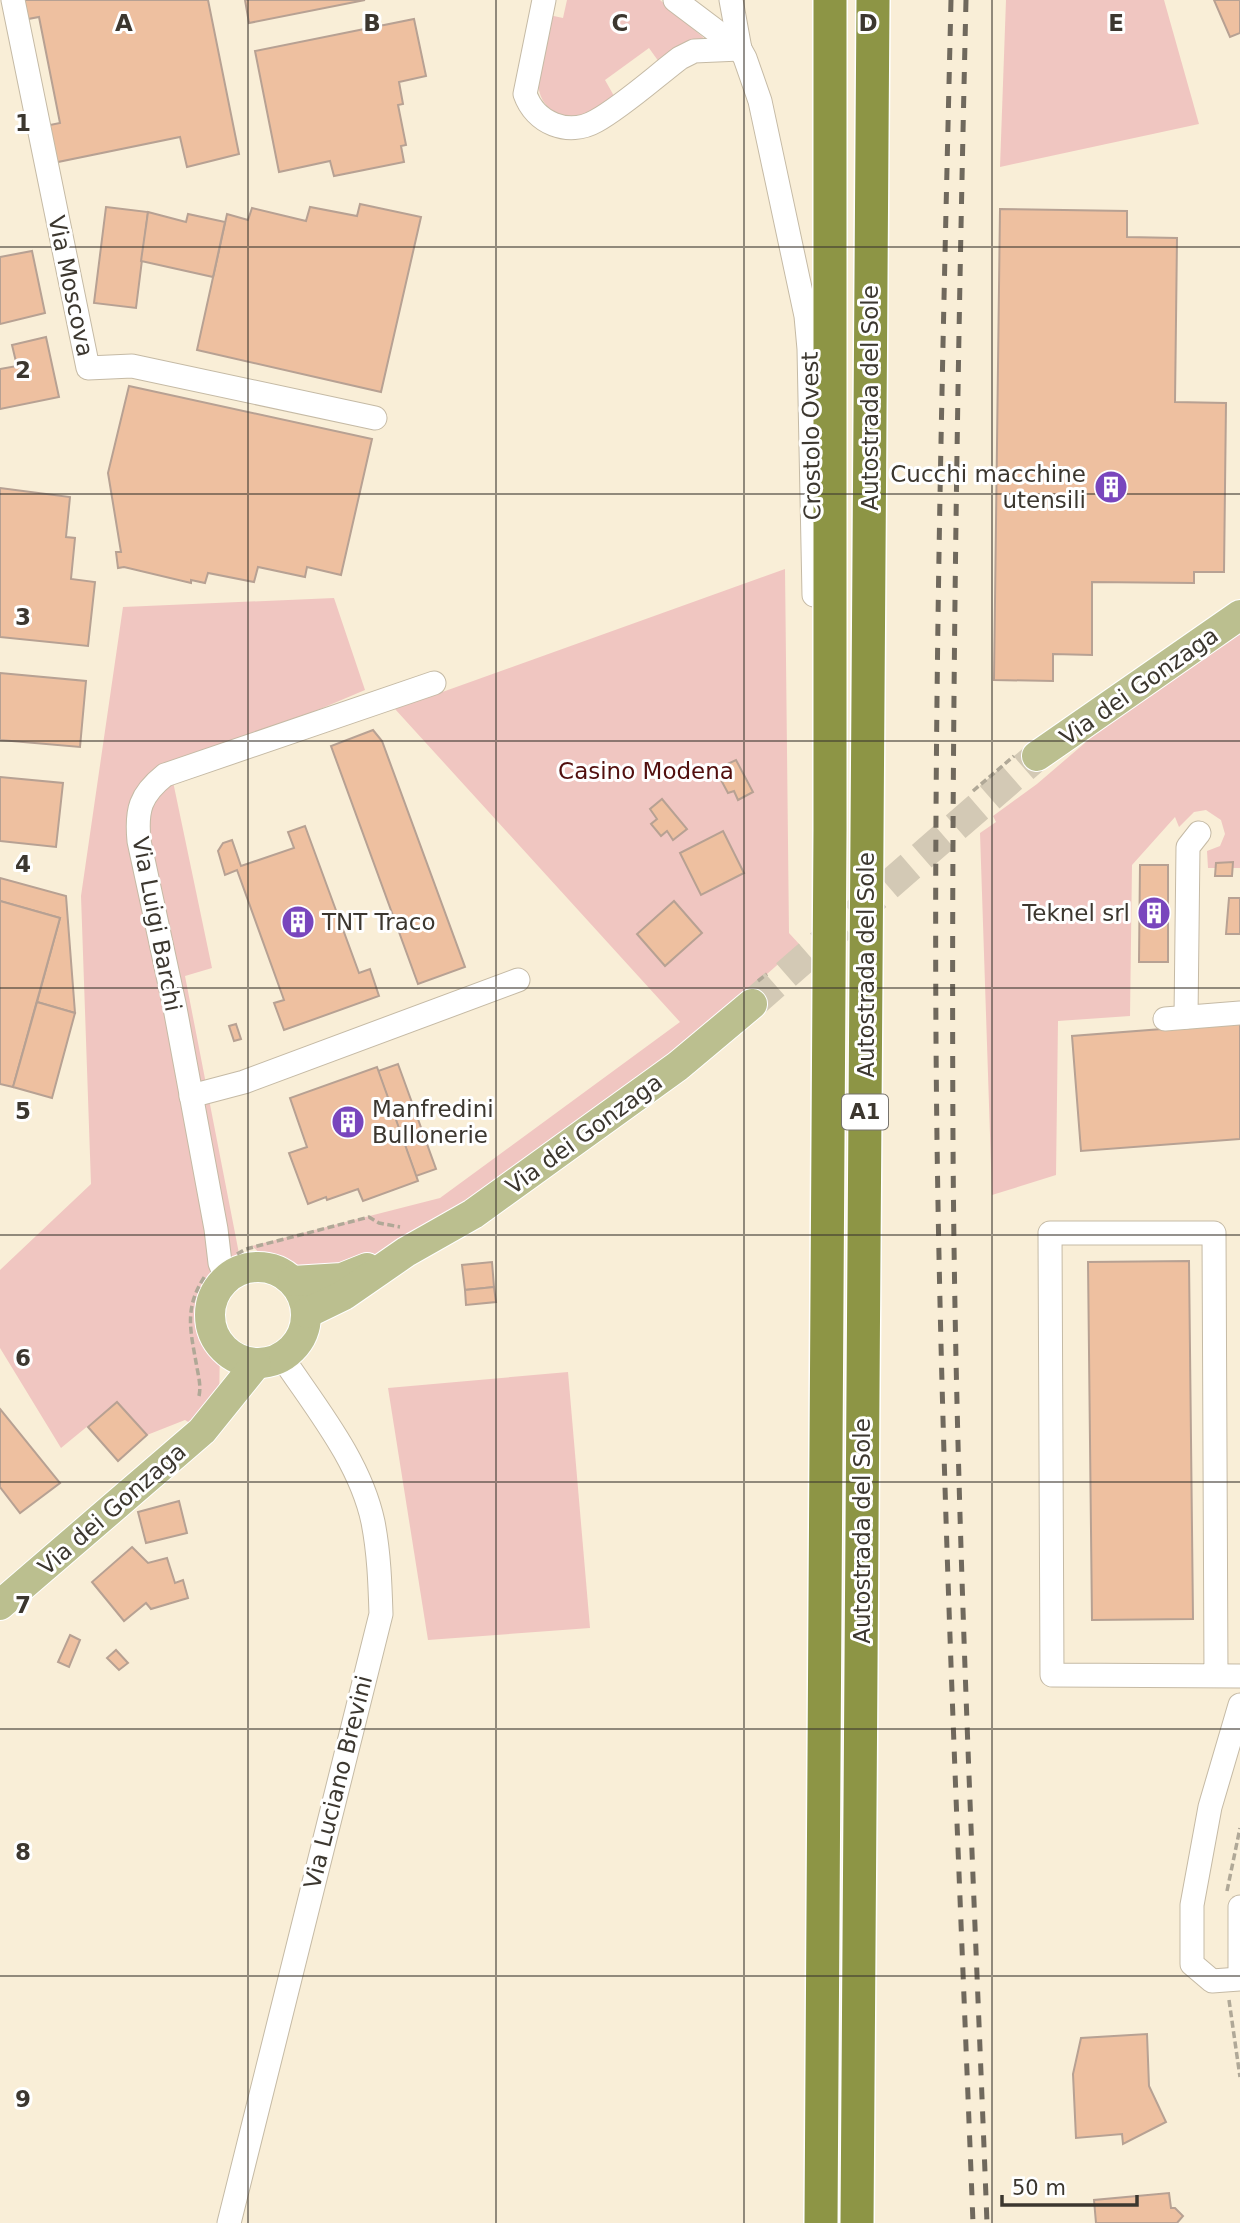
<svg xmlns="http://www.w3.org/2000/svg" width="1240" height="2223" font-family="'DejaVu Sans',sans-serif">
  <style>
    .green { fill: #f0c6c1 }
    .building { fill: #eec0a0; stroke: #b7a193; stroke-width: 2 }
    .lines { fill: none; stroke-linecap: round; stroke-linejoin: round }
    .major-tunnel { stroke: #d3c9b5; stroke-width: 30; stroke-dasharray: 30 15; stroke-linecap: butt }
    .minor-casing { stroke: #c5baa5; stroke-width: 25 }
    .major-casing { stroke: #fff; stroke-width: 32 }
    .highway-casing { stroke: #fff; stroke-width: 36 }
    .path { stroke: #b0a897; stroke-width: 3.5; stroke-dasharray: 7 3.5; stroke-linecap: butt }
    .minor { stroke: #fff; stroke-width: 23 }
    .major { stroke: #bbbf8f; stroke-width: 30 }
    .highway { stroke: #8d9545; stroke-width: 33 }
    .rail { stroke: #70695d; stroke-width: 5; stroke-dasharray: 12 12; stroke-linecap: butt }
    .grid { fill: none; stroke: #3c372f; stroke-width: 2; stroke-opacity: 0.55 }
    .labels { text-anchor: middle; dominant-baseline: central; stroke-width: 6; stroke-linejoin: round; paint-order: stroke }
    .shield { fill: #fff; stroke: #76736d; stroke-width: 2 }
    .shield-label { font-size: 21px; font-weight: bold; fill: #3c372f }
    .street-label { font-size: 23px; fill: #3c372f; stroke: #fff }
    .poi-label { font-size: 23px; fill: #3c372f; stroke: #fff; text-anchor: end }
    .park-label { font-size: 23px; fill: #520f0e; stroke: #fff }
    .grid-label { font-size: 23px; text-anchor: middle; font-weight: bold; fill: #3c372f; stroke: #fff; stroke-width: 6; stroke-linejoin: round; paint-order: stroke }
  </style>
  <rect width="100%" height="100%" fill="#f9eed7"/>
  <g class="green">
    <path d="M567,0H660L706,40L659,62L649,48L605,80L614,96C606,102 597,112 588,116C562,124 538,108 538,81C537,60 545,36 549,15L563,18Z"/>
    <polygon points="1006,0 1164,0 1199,124 1000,167"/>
    <polygon points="785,569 789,933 800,945 767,974 752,1004 473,1214 342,1278 278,1270 252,1246 440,1198 680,1022 395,709"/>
    <polygon points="334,598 365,690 171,772 212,968 185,976 242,1269 226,1278 212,1298 210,1323 220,1345 219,1408 202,1431 185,1420 147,1435 117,1402 61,1448 0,1348 0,1270 91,1184 81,896 123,607"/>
    <polygon points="1240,634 1240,868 1208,868 1207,851 1220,846 1225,834 1221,820 1206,810 1194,812 1179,827 1175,817 1132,865 1130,1016 1058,1021 1056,1175 992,1195 980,833 996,822 993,816 1037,784 1121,712"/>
    <polygon points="568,1372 590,1628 428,1640 388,1388"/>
  </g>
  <g class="building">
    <polygon points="24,0 208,0 239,154 187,167 180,137 53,163 45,126 60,123 39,17 28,19"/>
    <polygon points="245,0 365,0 249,23"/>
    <polygon points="1214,0 1240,0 1240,33 1230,37"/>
    <polygon points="414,19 426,76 399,82 403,104 398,105 406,145 401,146 404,162 334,176 330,161 279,172 255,51"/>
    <polygon points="360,204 421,217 381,392 197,350 227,214 248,220 252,208 306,221 310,207 357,216"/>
    <polygon points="106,207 148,212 136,308 94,303"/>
    <polygon points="1000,209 1127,211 1127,237 1177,238 1175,402 1226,403 1224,572 1194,572 1194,583 1092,582 1092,655 1053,654 1053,681 994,680"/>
    <polygon points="148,212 186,222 188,214 225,222 213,277 141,261"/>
    <polygon points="32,251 45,313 0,324 0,257"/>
    <polygon points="46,337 59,397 0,409 0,369 17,366 12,345"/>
    <polygon points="129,386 372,439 341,575 307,567 305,577 258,567 254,582 208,573 205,583 191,580 191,583 124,567 118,568 116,552 121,552 108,473"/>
    <polygon points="0,488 70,497 66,537 75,538 71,579 95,582 88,646 0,637"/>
    <polygon points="0,673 86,681 80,747 0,740"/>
    <polygon points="373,730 382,741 465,967 418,984 331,746"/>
    <polygon points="736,760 753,792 738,800 734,791 728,793 721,780 727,777 721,767"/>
    <polygon points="0,777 63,783 56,847 0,841"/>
    <polygon points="662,799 687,829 673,840 667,831 661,836 651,824 657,819 650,809"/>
    <polygon points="305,826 359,973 370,969 379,996 284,1030 274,1003 284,1000 237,870 225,875 218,851 223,843 232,840 241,866 294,848 288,832"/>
    <polygon points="723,831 744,873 701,895 680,853"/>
    <polygon points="1233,862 1232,876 1215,876 1216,863"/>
    <polygon points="1140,865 1168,865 1168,962 1139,962"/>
    <polygon points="0,878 66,896 75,1013 37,1002 60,918 0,901"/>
    <polygon points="1229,898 1240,898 1240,934 1226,934"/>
    <polygon points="0,901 60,918 13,1087 0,1084"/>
    <polygon points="674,901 702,933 665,966 637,934"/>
    <polygon points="37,1002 75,1013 52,1098 13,1087"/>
    <polygon points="1240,1023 1240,1139 1081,1151 1072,1036"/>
    <polygon points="236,1024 241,1039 234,1041 229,1026"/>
    <polygon points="398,1064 436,1169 416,1176 378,1071"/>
    <polygon points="377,1067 418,1181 363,1201 358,1189 327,1200 326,1197 308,1204 289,1153 307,1147 290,1098"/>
    <polygon points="1189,1261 1193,1619 1092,1620 1088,1262"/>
    <polygon points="492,1262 494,1287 465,1290 462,1265"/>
    <polygon points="494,1287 496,1302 466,1305 465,1290"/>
    <polygon points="117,1402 147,1435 118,1461 88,1427"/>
    <polygon points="0,1409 60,1483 20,1513 0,1487"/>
    <polygon points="179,1501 187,1533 146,1543 138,1512"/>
    <polygon points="132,1547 148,1563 167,1558 175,1583 183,1580 188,1598 151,1609 146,1603 124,1621 92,1582"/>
    <polygon points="70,1635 80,1640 69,1667 58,1662"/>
    <polygon points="116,1650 128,1663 119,1670 107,1658"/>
    <polygon points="1147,2034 1149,2086 1166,2122 1123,2144 1122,2134 1076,2138 1073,2074 1081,2038"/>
    <polygon points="1169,2193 1171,2208 1175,2208 1183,2216 1177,2223 1096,2223 1094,2200"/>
  </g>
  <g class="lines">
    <polyline class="major-tunnel" points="752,1004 1037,756"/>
    <defs>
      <g id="minor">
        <polyline points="13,0 88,368 132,366 375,418"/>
        <path d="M544,0L525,94C535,123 568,137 596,121C623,106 655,77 680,58L694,51L740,49"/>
        <polyline points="675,0 740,49 745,58 760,101 806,316 809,349 814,595"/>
        <polyline points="731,0 740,49"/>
        <polyline points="1186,1017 1188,847 1199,833"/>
        <polyline points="1165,1019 1240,1013"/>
        <polyline points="191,1096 244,1082 518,980"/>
        <path d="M226,1278L220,1263L216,1229L175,1008L139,841C136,810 140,795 165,775L434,683"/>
        <polyline points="1216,1675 1214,1233 1050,1233 1052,1675 1240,1676"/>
        <polyline points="1240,1705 1210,1807 1192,1905 1192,1964 1212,1981 1240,1979"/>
        <polyline points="1240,1907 1240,1977"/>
        <path d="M229,2223L381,1614C380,1583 379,1553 373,1522C360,1461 316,1408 282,1357"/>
      </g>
      <g id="major">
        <polyline points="1037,756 1240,615"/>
        <circle cx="258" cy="1315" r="48"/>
        <polyline points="293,1281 342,1278 367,1268"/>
        <polyline points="307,1313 344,1295 406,1252 473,1214 678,1066 752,1004"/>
        <polyline points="0,1605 202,1431 256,1364"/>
      </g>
      <g id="highway">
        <polyline points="821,2223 830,830 830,0"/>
        <polyline points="857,2223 873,0"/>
      </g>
    </defs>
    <use href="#minor" class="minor-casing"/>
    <use href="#major" class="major-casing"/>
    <use href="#highway" class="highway-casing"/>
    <g class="path">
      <polyline points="973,791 1014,756"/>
      <polyline points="758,981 767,974"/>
      <polyline points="237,1254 246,1249 369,1217 379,1223 400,1227"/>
      <path d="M199,1396C201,1387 199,1378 197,1368C191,1332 183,1309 205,1276"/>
      <polyline points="1227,1891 1240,1828"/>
      <polyline points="1229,2000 1240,2077"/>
    </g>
    <use href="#minor" class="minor"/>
    <use href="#major" class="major"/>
    <use href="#highway" class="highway"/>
    <g class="rail">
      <path d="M951,0C942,380 932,760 937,1140C942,1501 959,1862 973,2223"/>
      <path d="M966,0C957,380 951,760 953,1140C955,1501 973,1862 987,2223"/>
    </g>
  </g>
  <path class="grid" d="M248,0V2223M496,0V2223M744,0V2223M992,0V2223M0,247H1240M0,494H1240M0,741H1240M0,988H1240M0,1235H1240M0,1482H1240M0,1729H1240M0,1976H1240"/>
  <defs>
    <symbol id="building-disc" viewBox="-11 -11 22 22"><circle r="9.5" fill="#7946bd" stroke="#fff"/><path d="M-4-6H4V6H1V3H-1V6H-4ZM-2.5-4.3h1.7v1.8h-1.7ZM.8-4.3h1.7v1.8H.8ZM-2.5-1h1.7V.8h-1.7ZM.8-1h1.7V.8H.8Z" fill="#fff"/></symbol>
  </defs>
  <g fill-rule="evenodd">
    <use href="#building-disc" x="1092" y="468" width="38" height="38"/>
    <use href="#building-disc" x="1135" y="894" width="38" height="38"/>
    <use href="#building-disc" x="279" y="903" width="38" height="38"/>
    <use href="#building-disc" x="329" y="1103" width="38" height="38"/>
  </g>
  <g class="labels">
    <rect class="shield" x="842" y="1094.5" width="46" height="35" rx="5"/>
    <g class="shield-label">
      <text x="865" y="1112">A1</text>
    </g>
    <g class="street-label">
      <text transform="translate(71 286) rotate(78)">Via Moscova</text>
      <text transform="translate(870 398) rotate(-90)">Autostrada del Sole</text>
      <text transform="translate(811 436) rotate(-91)">Crostolo Ovest</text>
      <text transform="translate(1139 686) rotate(-35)">Via dei Gonzaga</text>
      <text transform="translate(157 924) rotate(79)">Via Luigi Barchi</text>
      <text transform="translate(866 965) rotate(-90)">Autostrada del Sole</text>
      <text transform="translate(584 1134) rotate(-36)">Via dei Gonzaga</text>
      <text transform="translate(112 1509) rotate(-41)">Via dei Gonzaga</text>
      <text transform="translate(862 1531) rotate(-90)">Autostrada del Sole</text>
      <text transform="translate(338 1782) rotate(-76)">Via Luciano Brevini</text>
    </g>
    <g class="poi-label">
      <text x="1086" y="474">Cucchi macchine<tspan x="1086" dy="26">utensili</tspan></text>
      <text x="1130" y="913">Teknel srl</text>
      <text x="322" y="922" text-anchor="start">TNT Traco</text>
      <text x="372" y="1109" text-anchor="start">Manfredini<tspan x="372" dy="26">Bullonerie</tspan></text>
    </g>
    <g class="park-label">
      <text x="646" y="771">Casino Modena</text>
    </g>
  </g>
  <g class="grid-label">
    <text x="124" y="31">A</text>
    <text x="372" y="31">B</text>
    <text x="620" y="31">C</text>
    <text x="868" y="31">D</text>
    <text x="1116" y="31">E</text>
    <text x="23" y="131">1</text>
    <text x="23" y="378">2</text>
    <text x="23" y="625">3</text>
    <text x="23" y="872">4</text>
    <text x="23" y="1119">5</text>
    <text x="23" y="1366">6</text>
    <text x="23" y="1613">7</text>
    <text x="23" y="1860">8</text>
    <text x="23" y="2107">9</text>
  </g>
  <path d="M1002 2195v10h135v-10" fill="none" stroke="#3c372f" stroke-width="3.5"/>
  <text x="1012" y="2195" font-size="21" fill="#3c372f" stroke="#ffffff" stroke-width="5" paint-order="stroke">50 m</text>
</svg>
